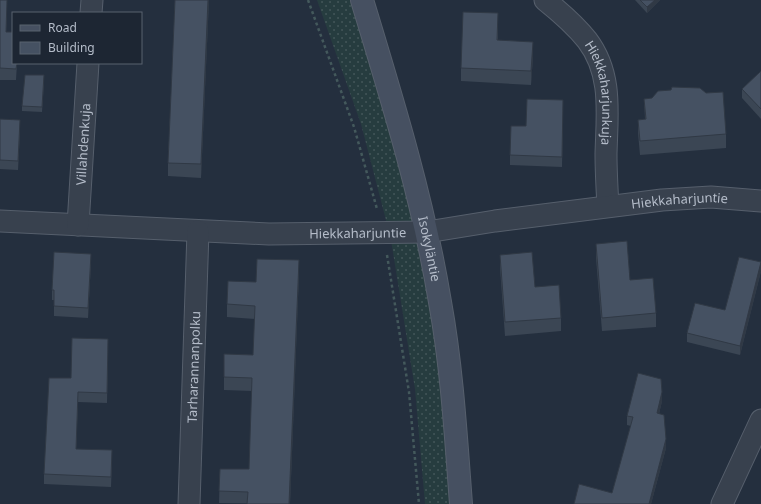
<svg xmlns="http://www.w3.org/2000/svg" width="761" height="504" font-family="'Noto Sans',sans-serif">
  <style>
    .grass { fill: url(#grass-dots) }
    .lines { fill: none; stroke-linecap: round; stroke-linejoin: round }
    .street-casing { stroke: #565f6c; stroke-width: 23 }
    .secondary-casing { stroke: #565f6c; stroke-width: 24 }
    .path { stroke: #44595c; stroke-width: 2.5; stroke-dasharray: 3 3; stroke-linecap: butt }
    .street { stroke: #38414e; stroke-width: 21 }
    .secondary { stroke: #465061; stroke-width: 22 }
    .wall { fill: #3b4654 }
    .shaded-wall { fill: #303945 }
    .building { fill: #455162; stroke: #303945 }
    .labels { text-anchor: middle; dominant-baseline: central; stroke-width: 3; stroke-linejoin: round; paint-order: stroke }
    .street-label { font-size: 13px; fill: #b4bcc9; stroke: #1d2633 }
  </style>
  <defs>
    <pattern id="grass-dots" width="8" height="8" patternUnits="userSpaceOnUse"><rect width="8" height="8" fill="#263c3f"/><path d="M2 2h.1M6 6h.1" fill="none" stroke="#435659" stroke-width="1.8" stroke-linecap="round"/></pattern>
  </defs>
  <rect width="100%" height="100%" fill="#242f3e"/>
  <g class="grass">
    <polygon points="317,0 350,0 385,110 416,223 387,224 361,124"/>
    <path d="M391,240H418C436,328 444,415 452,504H425L415,389Z"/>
  </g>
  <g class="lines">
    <defs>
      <g id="street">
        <path id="s1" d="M545,0C560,12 575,25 587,40C613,74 607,114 606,154C606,171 607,189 608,206"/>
        <polyline points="91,13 92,0"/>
        <path id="s2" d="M0,221L269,234L427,232L495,221L662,200L711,197L761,201"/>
        <path id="s3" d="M78,225L88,63"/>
        <path id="s4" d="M189,504L198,231"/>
        <polyline points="722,504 761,420"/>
      </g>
      <g id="secondary">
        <path id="s5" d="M362,0C392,99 423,199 440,302C452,368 456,438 461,504"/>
      </g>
    </defs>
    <use href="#street" class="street-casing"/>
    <use href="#secondary" class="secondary-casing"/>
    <g class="path">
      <polyline points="308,0 354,127 377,209"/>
      <polyline points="387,255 409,392 419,504"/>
    </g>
    <use href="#street" class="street"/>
    <use href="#secondary" class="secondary"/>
  </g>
  <g class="wall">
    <polygon points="0,0 7,0 6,32 13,63 17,63 16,80 0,80"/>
    <polygon points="175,0 209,0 201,178 168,176 168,163"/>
    <polygon points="635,0 660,0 647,13"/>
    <polygon points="498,27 498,40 533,56 531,85 461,81 461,68"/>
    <polygon points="761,71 761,119 742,98 742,89"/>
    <polygon points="44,81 42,112 22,111 22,106"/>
    <polygon points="644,99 726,134 726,148 640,155 638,133 638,120 645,119"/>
    <polygon points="563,110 562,167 510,165 510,155 526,126"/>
    <polygon points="0,125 20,130 18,170 0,169"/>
    <polygon points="596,244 630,280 656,313 656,327 602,331 596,258"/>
    <polygon points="500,255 535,287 561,318 561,331 505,336 500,268"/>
    <polygon points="91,263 88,318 54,316 54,300 52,300 52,290"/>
    <polygon points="761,271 740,355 687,342 687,333 725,310"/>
    <polygon points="299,273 290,504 219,503 220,469 249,469 252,391 224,390 224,354 253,355 255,319 227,317 227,304 256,282"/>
    <polygon points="108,349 107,403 78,402 76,449 112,460 111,487 44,484 44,474 71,378"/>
    <polygon points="662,401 659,414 666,448 651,504 574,504 612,493 631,426 627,425 627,416"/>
  </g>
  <g class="shaded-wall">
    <polygon points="208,0 209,0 201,178 201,164"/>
    <polygon points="655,0 660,0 647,13 647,7"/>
    <polygon points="533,42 533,56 531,85 531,71"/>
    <polygon points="20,120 20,130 18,170 18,161"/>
    <polygon points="91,254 91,263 88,318 88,308"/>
    <polygon points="299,260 299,273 290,504 289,504"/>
    <polygon points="761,262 761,271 740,355 740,346"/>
    <polygon points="662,392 662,401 657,422 657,413"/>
    <polygon points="666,439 666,448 651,504 649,504"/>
  </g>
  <g class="building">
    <polygon points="0,0 7,0 6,32 13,32 13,63 17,63 16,69 0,68"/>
    <polygon points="175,0 208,0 201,164 168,163"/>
    <polygon points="640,0 655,0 647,7"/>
    <polygon points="463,12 498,13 497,40 533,42 531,71 461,68"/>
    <polygon points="761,71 761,109 742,89"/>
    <polygon points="25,75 44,75 42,107 22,106"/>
    <polygon points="672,87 700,88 706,93 723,92 726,134 640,141 638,120 646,119 644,99 652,98 658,91 671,90"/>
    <polygon points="527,99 563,100 562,157 510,155 511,126 526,126"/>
    <polygon points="0,119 20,120 18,161 0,160"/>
    <polygon points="627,241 630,280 653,278 656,313 602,318 596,244"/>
    <polygon points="54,252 91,254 88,308 54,306 54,290 52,290"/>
    <polygon points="532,252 535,287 559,285 561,318 505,322 500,255"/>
    <polygon points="739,257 761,262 740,346 687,333 695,303 725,310"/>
    <polygon points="257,259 299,260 289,504 247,504 248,492 219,491 220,469 249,469 252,378 224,377 224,354 253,355 255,306 227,304 228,281 256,282"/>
    <polygon points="72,338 108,339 107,393 78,392 76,449 112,450 111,477 44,474 49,378 71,378"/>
    <polygon points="638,373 661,379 662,392 657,413 664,415 666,439 649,504 574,504 579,484 612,493 633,417 627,416"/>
  </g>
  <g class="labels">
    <g class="street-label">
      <text stroke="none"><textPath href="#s1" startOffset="114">Hiekkaharjunkuja</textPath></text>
      <text stroke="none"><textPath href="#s3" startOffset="81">Villahdenkuja</textPath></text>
      <text stroke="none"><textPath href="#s2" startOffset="682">Hiekkaharjuntie</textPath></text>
      <text stroke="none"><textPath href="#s2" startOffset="358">Hiekkaharjuntie</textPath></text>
      <text stroke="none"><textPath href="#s5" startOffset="258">Isokyläntie</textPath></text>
      <text stroke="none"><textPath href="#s4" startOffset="137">Tarharannanpolku</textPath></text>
    </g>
  </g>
  <rect x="12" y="12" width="130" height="52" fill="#1d2633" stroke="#59626f"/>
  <rect x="20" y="25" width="20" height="6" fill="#465061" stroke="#59626f"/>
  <text x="48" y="32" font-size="12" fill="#b4bcc9">Road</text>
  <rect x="20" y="42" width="20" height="12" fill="#455162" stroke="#59626f"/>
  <text x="48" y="52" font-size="12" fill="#b4bcc9">Building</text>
</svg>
